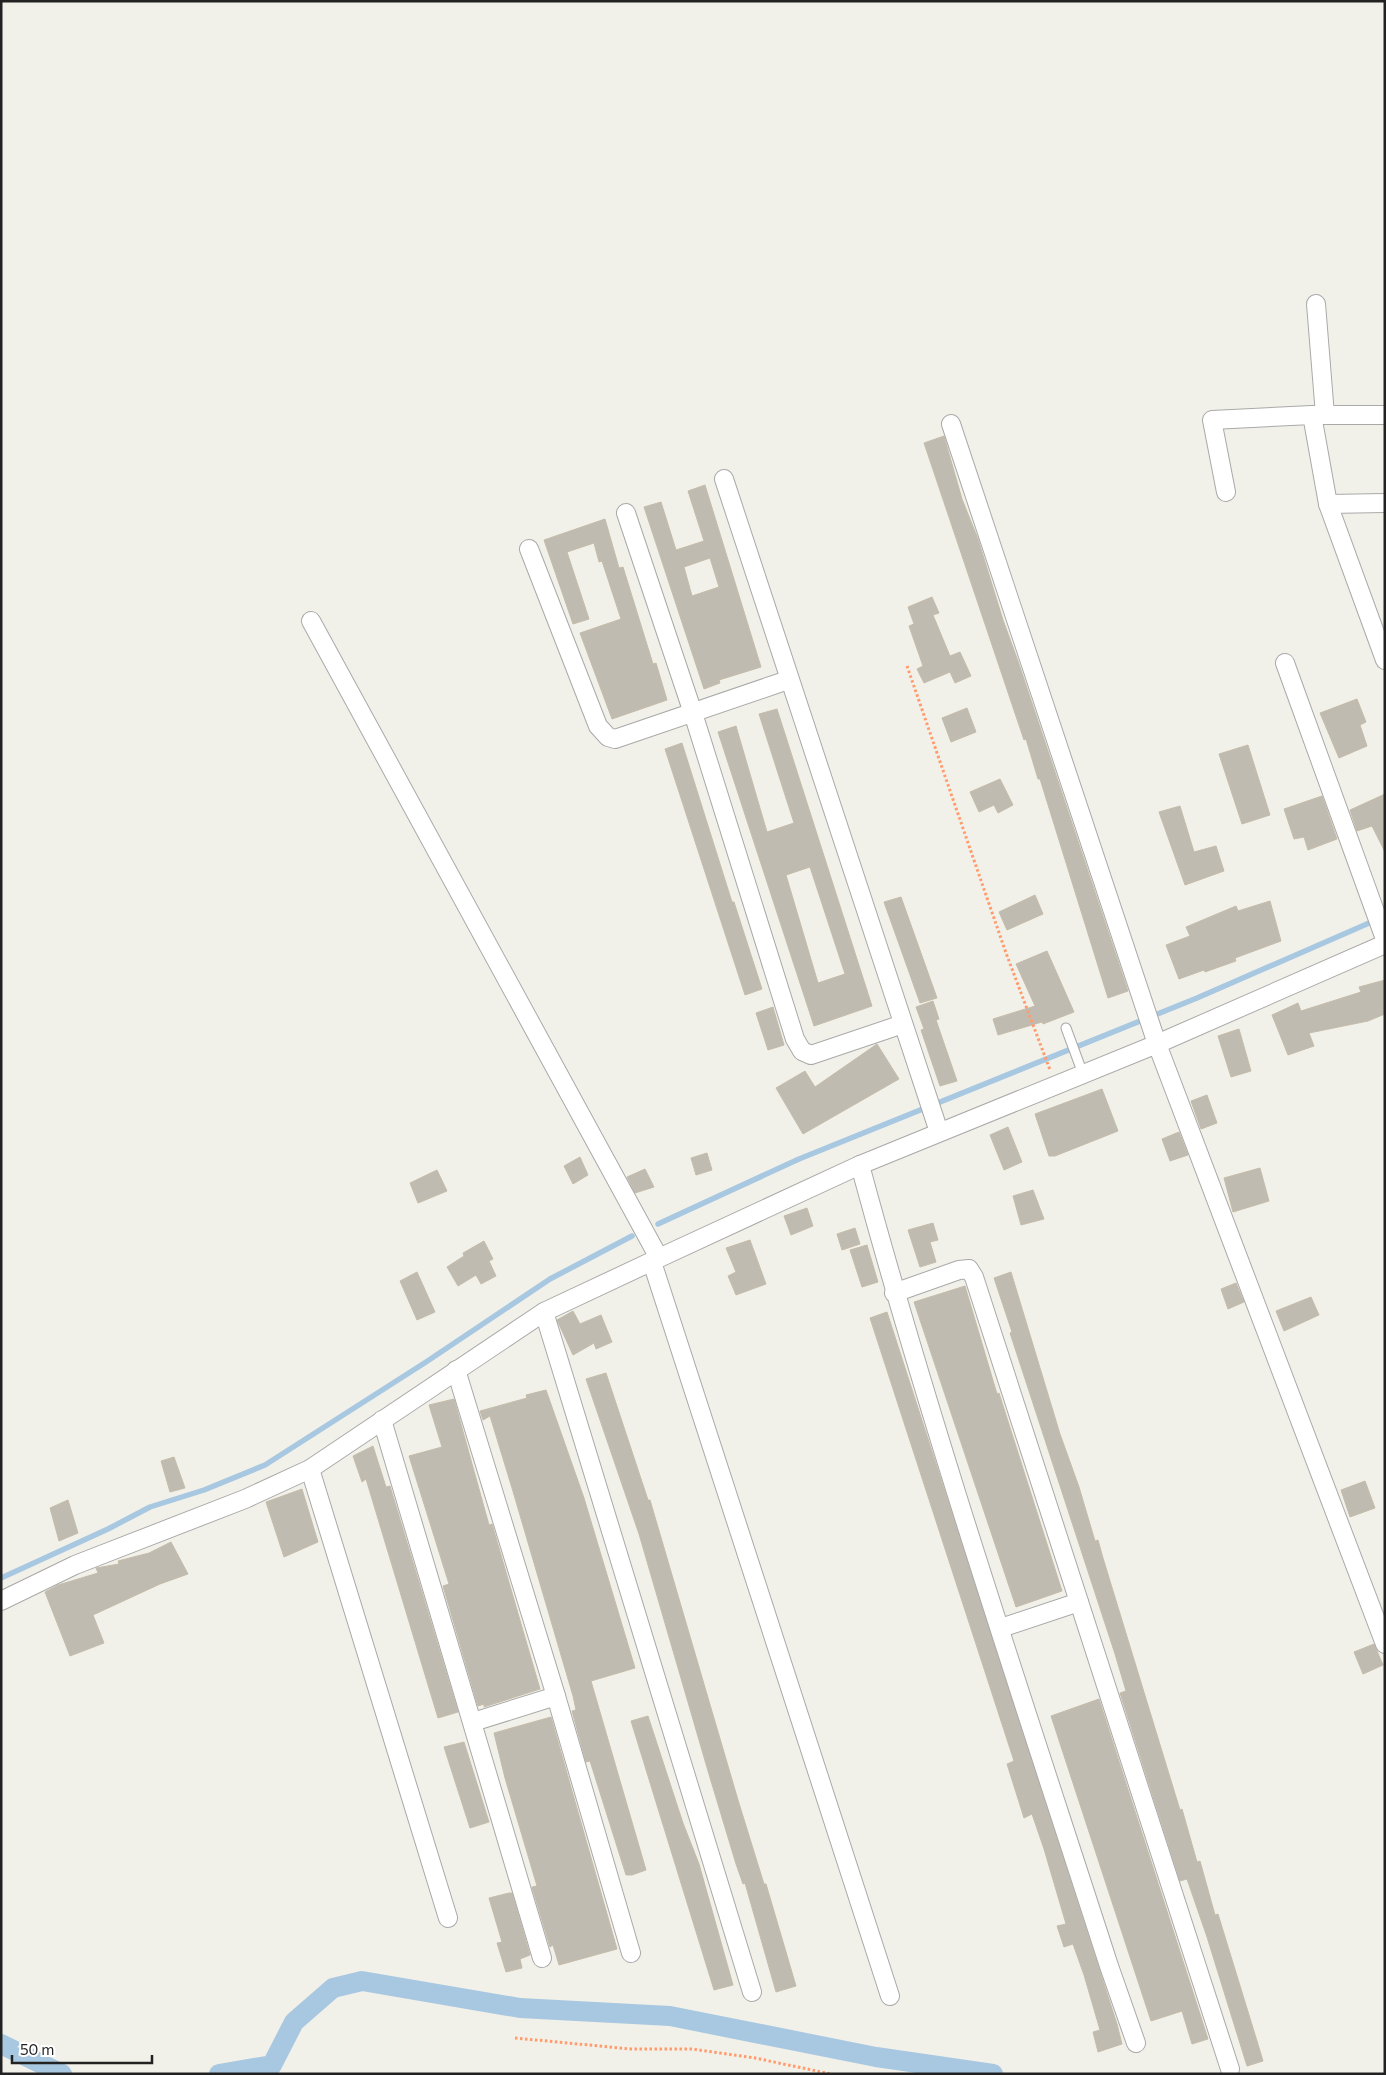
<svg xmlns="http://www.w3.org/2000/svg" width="1386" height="2075" font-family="Commissioner,sans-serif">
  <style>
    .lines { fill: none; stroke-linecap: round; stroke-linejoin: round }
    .stream { stroke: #a8c8e1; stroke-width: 5.5 }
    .canal { stroke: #a8c8e1; stroke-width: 20 }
    .building { fill: #c0bbb1; stroke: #c5bcaa; fill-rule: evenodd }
    .service-casing { stroke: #a9a9a9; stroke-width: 11 }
    .minor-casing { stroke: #a9a9a9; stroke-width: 20 }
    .path { stroke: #ff9b6d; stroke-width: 3; stroke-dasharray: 2.5 2.5; stroke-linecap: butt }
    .service { stroke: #fff; stroke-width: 9 }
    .minor { stroke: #fff; stroke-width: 18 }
  </style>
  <rect width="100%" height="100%" fill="#f2f1e9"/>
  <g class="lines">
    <g class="stream">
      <polyline points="658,1224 799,1159 1197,998 1376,920"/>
      <polyline points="1,1578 108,1529 150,1507 204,1490 265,1465 426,1362 550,1279 632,1236"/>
    </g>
    <g class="canal">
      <polyline points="1,2044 62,2074"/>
      <polyline points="219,2074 272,2065 294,2022 333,1988 362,1981 520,2008 670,2016 876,2057 993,2074"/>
    </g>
  </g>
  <g class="building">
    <polygon points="944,436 962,499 978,539 1003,620 1018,661 1128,991 1108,998 1040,779 1038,779 1026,739 1024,740 924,443"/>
    <path d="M705,485L761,667L719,680L720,683L704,689L644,507L661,502L676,550L704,541L688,491ZM710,558L719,587L692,596L684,567Z"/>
    <polygon points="605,519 619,568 623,567 653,664 656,663 667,700 612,719 580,633 621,619 602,561 599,562 594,543 567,552 589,619 573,624 544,540"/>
    <polygon points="932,597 939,613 933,615 950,656 960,652 971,676 955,683 950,672 924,683 917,669 923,666 909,626 914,624 908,607"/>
    <polygon points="1357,699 1366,722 1360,725 1367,746 1339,758 1320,713"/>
    <polygon points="967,708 976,732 951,742 942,718"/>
    <path d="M777,709L872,1006L814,1026L718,732L736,726L767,832L794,823L759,714ZM810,867L845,974L818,983L786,875Z"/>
    <polygon points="682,743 732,902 734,902 762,989 745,995 665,749"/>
    <polygon points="1248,745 1270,815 1242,824 1219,754"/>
    <polygon points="1000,779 1013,805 998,813 994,805 979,812 970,792"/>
    <polygon points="1385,794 1385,852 1372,826 1357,831 1350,810"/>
    <polygon points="1322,796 1337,839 1308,850 1304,837 1294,839 1284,809"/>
    <polygon points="1180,806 1194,852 1216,846 1224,871 1185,885 1159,812"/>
    <polygon points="1035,895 1043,914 1007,930 999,912"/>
    <polygon points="901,897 937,998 920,1003 884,902"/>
    <polygon points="1270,901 1281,941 1235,958 1236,961 1205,972 1204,970 1179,979 1166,945 1190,936 1186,927 1236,906 1238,911"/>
    <polygon points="1047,951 1074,1012 1043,1024 1042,1022 998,1035 993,1019 1035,1006 1016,964"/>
    <polygon points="1385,980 1385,1014 1368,1021 1309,1033 1314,1046 1288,1055 1272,1015 1298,1003 1301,1011 1361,992 1359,987"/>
    <polygon points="933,1001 939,1019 936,1020 957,1081 940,1086 921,1030 924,1029 916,1007"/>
    <polygon points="773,1007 784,1045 768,1050 756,1013"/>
    <polygon points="1239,1029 1251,1071 1231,1077 1218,1036"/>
    <polygon points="877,1044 899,1079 803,1134 776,1088 805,1071 815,1087"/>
    <polygon points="1102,1089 1118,1131 1055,1156 1049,1156 1035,1114"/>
    <polygon points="1207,1095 1217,1123 1201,1129 1191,1101"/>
    <polygon points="1008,1127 1022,1162 1004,1170 990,1135"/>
    <polygon points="1179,1132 1188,1155 1170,1161 1162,1139"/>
    <polygon points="707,1153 712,1170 696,1175 691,1158"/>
    <polygon points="580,1157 588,1175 573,1184 564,1166"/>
    <polygon points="1260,1168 1269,1201 1233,1212 1224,1178"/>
    <polygon points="645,1169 654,1187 635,1193 627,1177"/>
    <polygon points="437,1170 447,1191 418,1203 410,1183"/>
    <polygon points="1033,1190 1044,1219 1021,1225 1013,1196"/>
    <polygon points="807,1208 813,1226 791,1235 784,1216"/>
    <polygon points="933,1223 938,1240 930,1242 936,1262 920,1267 908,1230"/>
    <polygon points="855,1228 860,1244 842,1250 837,1234"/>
    <polygon points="750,1240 766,1284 736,1295 728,1276 736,1272 726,1248"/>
    <polygon points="484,1241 493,1259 489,1261 496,1276 481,1284 476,1275 458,1286 447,1267 464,1256 463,1253"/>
    <polygon points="867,1245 878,1282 862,1287 850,1250"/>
    <polygon points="417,1272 435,1312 417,1320 400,1281"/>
    <polygon points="1011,1272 1060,1434 1079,1487 1095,1541 1098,1540 1103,1558 1180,1810 1182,1809 1197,1862 1200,1861 1215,1915 1218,1914 1257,2041 1263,2061 1247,2066 1207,1937 1187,1879 1180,1881 1120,1693 1126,1691 1115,1654 1010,1333 1012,1332 994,1278"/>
    <polygon points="1236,1283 1244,1302 1228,1309 1221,1289"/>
    <polygon points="965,1286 997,1394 999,1393 1062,1591 1016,1607 914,1302"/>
    <polygon points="1311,1297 1319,1315 1284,1331 1276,1311"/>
    <polygon points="573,1311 580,1324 601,1315 612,1342 596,1349 594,1343 573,1355 557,1320"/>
    <polygon points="887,1312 1117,2024 1122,2044 1098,2052 1093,2032 1100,2030 1084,1975 1073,1944 1064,1947 1057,1926 1066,1924 1044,1849 1032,1814 1024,1818 1007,1764 1014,1761 870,1318"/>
    <polygon points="606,1373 648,1500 650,1500 738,1800 764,1884 766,1884 796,1986 776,1992 745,1883 743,1884 736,1864 708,1771 639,1534 586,1379"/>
    <polygon points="546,1390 584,1498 635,1668 591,1681 646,1870 632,1875 626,1875 590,1761 586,1762 572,1711 576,1710 573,1696 512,1488 490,1416 483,1420 480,1411 527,1398 526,1395"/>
    <polygon points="454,1399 489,1525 492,1524 540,1689 484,1707 484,1704 478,1706 443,1586 449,1584 409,1456 442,1447 429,1405"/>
    <polygon points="373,1446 386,1487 390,1486 458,1712 438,1718 366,1479 362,1482 353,1456"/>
    <polygon points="174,1457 185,1488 170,1492 161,1461"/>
    <polygon points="1365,1481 1375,1508 1350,1517 1341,1490"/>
    <polygon points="302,1489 318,1542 284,1557 266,1502"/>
    <polygon points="68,1500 78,1533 59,1541 50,1508"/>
    <polygon points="171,1542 188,1574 160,1584 93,1615 104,1643 70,1656 45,1592 58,1585 98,1573 96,1568 119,1564 118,1561 149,1553"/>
    <polygon points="1374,1644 1383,1665 1363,1674 1354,1652"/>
    <polygon points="1099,1699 1208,2039 1192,2044 1182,2011 1151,2021 1051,1716"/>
    <polygon points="648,1716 683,1823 699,1864 733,1985 714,1990 631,1721"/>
    <polygon points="551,1717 617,1949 559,1965 553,1945 550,1947 532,1887 537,1886 505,1778 494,1733"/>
    <polygon points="464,1742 489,1822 470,1828 444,1747"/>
    <polygon points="509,1893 512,1893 530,1955 520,1959 522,1968 506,1972 497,1943 502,1942 489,1898"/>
  </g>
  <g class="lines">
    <defs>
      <polyline id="service" points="1066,1028 1083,1074"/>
      <g id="minor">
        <polyline points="1316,304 1325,415"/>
        <polyline points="1313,415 1385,415"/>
        <polyline points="951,424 1157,1044 1385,1644"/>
        <polyline points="724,479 939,1132"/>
        <polyline points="1226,492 1212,420 1312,415 1328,504 1385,660"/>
        <polyline points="1328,504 1385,503"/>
        <polyline points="626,513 693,713 795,1039 802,1051 811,1055 903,1024"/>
        <polyline points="529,549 598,726 608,737 615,739 788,680"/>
        <polyline points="311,621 659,1258"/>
        <polyline points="1285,663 1385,939"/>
        <path d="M860,1165C933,1435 1023,1700 1109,1966L1136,2043"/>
        <polyline points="652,1262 890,1996"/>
        <polyline points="894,1293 959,1270 969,1269 974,1277 1230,2069"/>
        <polyline points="544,1312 752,1992"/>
        <polyline points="456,1370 556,1696"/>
        <polyline points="382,1420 542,1958"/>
        <polyline points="310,1469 448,1918"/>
        <polyline points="1,1601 75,1565 245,1499 310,1469 544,1312 659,1258 860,1165 1157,1044 1385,944"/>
        <polyline points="1001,1628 1079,1602"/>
        <polyline points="473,1722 556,1696 631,1953"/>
      </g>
    </defs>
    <use href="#service" class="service-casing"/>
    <use href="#minor" class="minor-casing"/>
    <g class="path">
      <polyline points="907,666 1006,953 1050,1070"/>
      <polyline points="515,2038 631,2049 692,2049 755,2058 831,2074"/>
    </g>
    <use href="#service" class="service"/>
    <use href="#minor" class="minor"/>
  </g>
  <rect width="1386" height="2075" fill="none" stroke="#222222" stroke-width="5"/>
  <path d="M12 2055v8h140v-8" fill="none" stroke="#222222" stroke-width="2.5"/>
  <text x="20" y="2055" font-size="15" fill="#222222" stroke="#ffffff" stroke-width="4" paint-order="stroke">50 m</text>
</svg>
